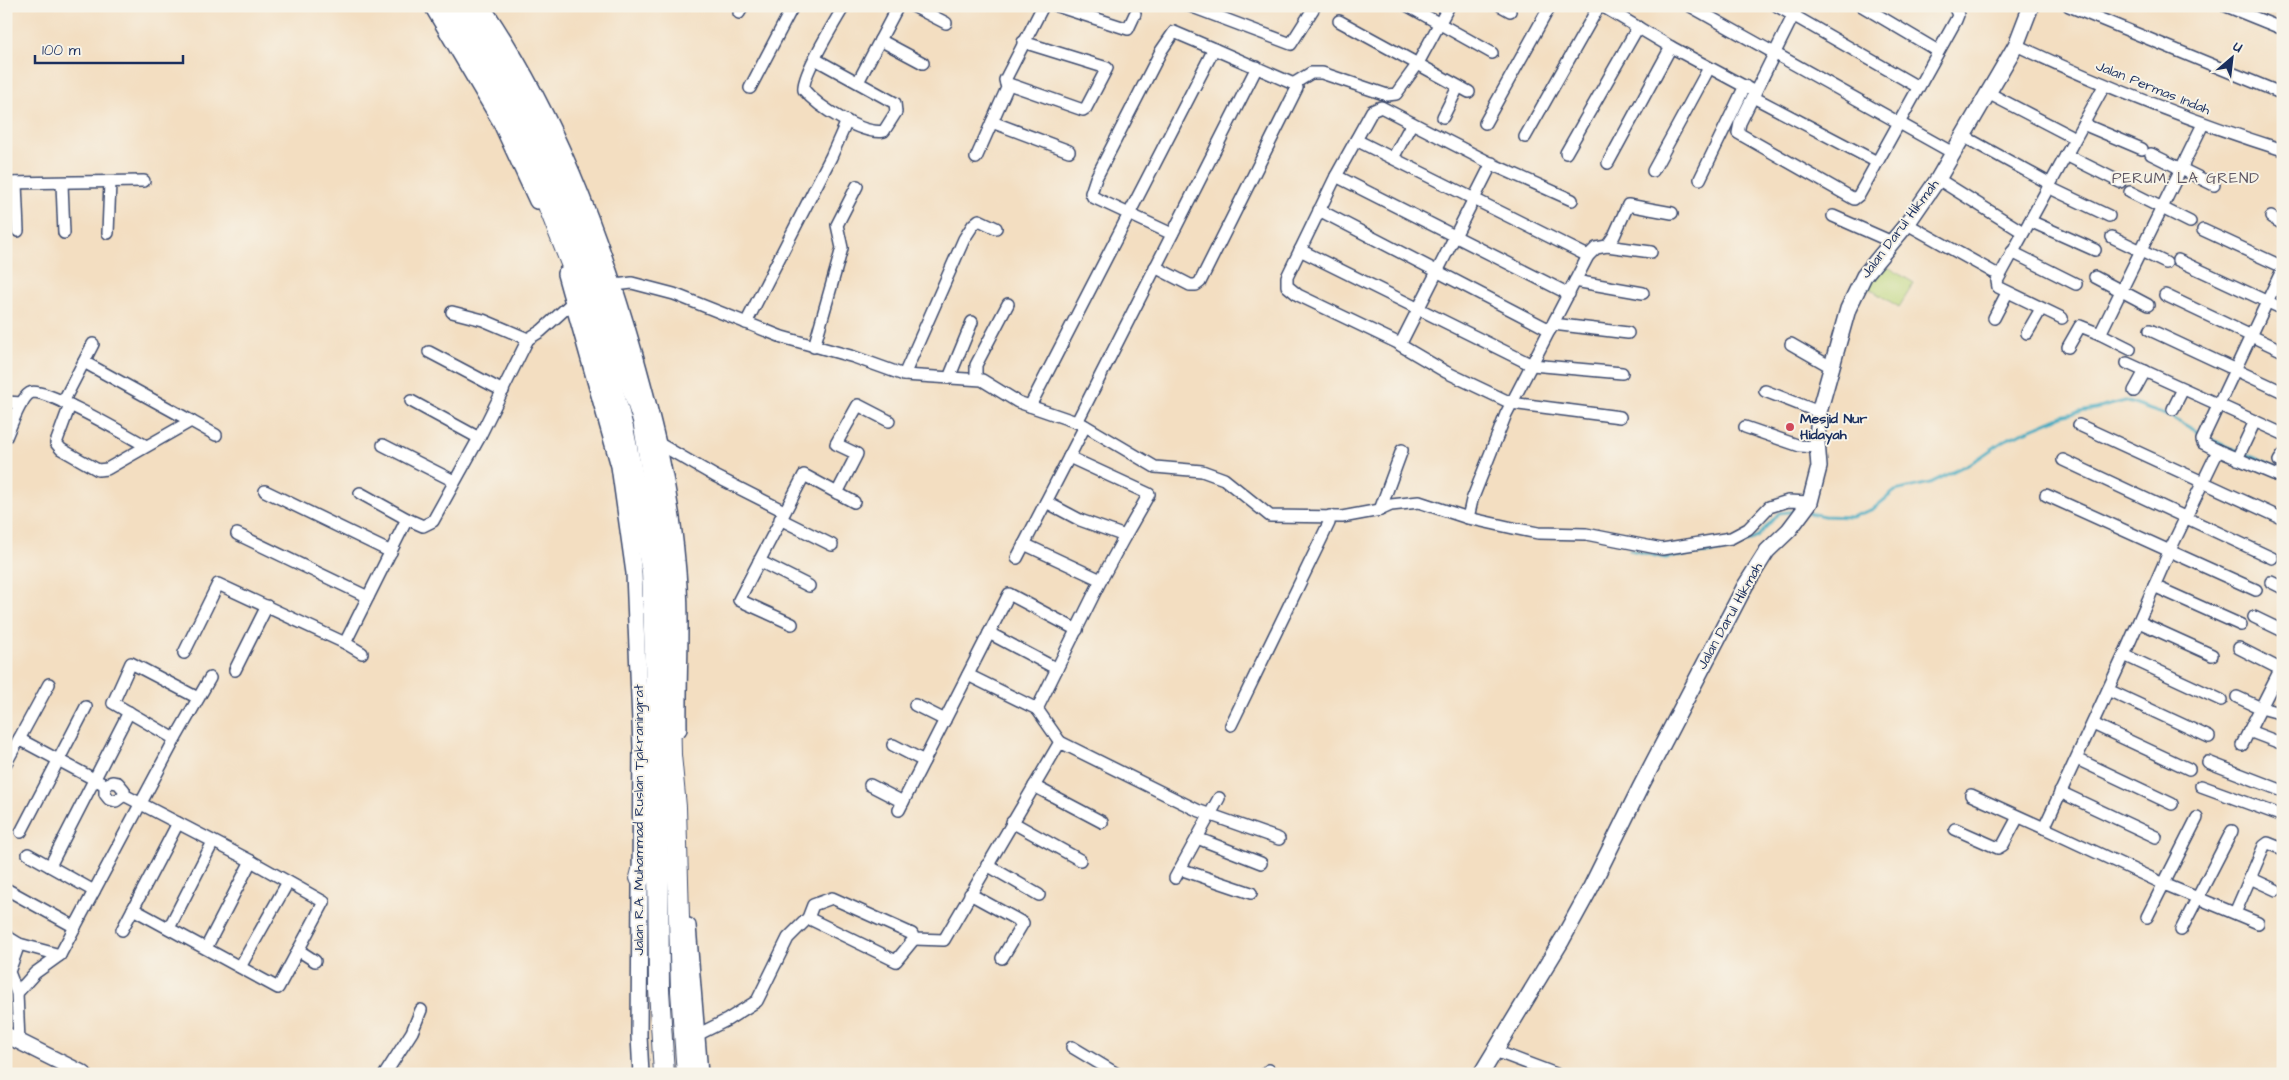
<svg xmlns="http://www.w3.org/2000/svg" width="2289" height="1080" font-family="'Architects Daughter',sans-serif">
  <style>
    .green { fill: #bcd67c; stroke: #6c826d }
    .lines { fill: none; stroke-linecap: round; stroke-linejoin: round }
    .stream { stroke: #40a9c0; stroke-width: 3 }
    .minor-casing { stroke: #3b496d; stroke-width: 14 }
    .tertiary-casing { stroke: #3b496d; stroke-width: 18 }
    .trunk-casing { stroke: #3b496d; stroke-width: 22 }
    .minor { stroke: #fff; stroke-width: 11 }
    .tertiary { stroke: #fff; stroke-width: 15 }
    .trunk { stroke: #fff; stroke-width: 20 }
    .poi-dot { fill: #d1495b; stroke: #f7f3e8; stroke-width: 2 }
    .labels { text-anchor: middle; dominant-baseline: central; stroke-width: 4; stroke-linejoin: round; paint-order: stroke }
    .street-label { font-size: 14px; fill: #1b2f5e; stroke: #f7f3e8 }
    .poi-label { font-size: 14px; font-weight: bold; fill: #1b2f5e; stroke: #f7f3e8; text-anchor: start }
    .neighbourhood-label { font-size: 15px; letter-spacing: 1px; fill: #5f5763; stroke: #f7f3e8 }
  </style>
  <rect width="100%" height="100%" fill="#f7f3e8"/>
  <filter id="ink" filterUnits="userSpaceOnUse"><feTurbulence type="fractalNoise" baseFrequency=".02" numOctaves="2"/><feDisplacementMap in="SourceGraphic" scale="10" xChannelSelector="R" yChannelSelector="G"/><feConvolveMatrix kernelMatrix="1 2 1 2 8 2 1 2 1" color-interpolation-filters="sRGB"/></filter>
  <filter id="wash" filterUnits="userSpaceOnUse"><feTurbulence type="fractalNoise" baseFrequency=".0096" numOctaves="4" result="noise"/><feDisplacementMap in="SourceGraphic" scale="20" xChannelSelector="R" yChannelSelector="G"/><feGaussianBlur stdDeviation="1.12" result="paint"/><feColorMatrix in="noise" values="0 0 0 0 0 0 0 0 0 0 0 0 0 0 0 0 0 1.4 0 .05"/><feComposite in="paint" operator="in"/></filter>
  <g filter="url(#wash)">
    <rect width="100%" height="100%" fill="#f3dec1"/>
    <polygon class="green" points="1878,261 1914,283 1899,307 1863,285"/>
    <g class="lines">
      <g class="stream">
        <polyline points="1809,513 1824,516 1852,517 1873,509 1895,491 1930,483 1976,460 2005,440 2065,415 2095,409 2125,401 2171,417 2210,439 2283,470"/>
        <polyline points="1630,550 1665,558 1730,550 1757,537 1779,513 1798,511"/>
      </g>
    </g>
  </g>
  <g filter="url(#ink)">
    <g class="lines">
      <defs>
        <g id="minor">
          <polyline points="913,6 946,23"/>
          <polyline points="1057,6 1128,29 1135,14"/>
          <polyline points="1190,6 1291,44 1315,6"/>
          <polyline points="1408,6 1492,53"/>
          <polyline points="1501,6 1510,11"/>
          <polyline points="1602,6 1671,47 1755,92"/>
          <polyline points="1690,6 1953,153"/>
          <polyline points="1777,6 1918,87"/>
          <polyline points="1798,6 1740,123 1738,133 1854,199 1859,195 1956,20 1958,15 1954,6"/>
          <polyline points="1862,6 1938,51"/>
          <polyline points="2069,6 2283,94"/>
          <polyline points="2226,6 2283,29"/>
          <polyline points="739,13 743,6"/>
          <polyline points="1339,21 1469,92"/>
          <polyline points="880,40 923,63"/>
          <path d="M2016,45C2103,86 2191,121 2283,150"/>
          <path d="M815,59L895,103L896,112L884,131C862,135 818,107 804,90C801,76 835,22 844,6"/>
          <polyline points="858,82 898,6"/>
          <polyline points="1006,83 1083,110 1086,108 1107,68 1023,42"/>
          <polyline points="1293,84 1311,73 1322,73 1387,95 1396,94 1417,65 1449,6"/>
          <polyline points="750,88 793,6"/>
          <polyline points="1988,93 2069,135"/>
          <polyline points="1753,97 1877,162"/>
          <polyline points="1443,117 1458,87"/>
          <polyline points="992,122 1069,151"/>
          <polyline points="1485,123 1550,6"/>
          <polyline points="2083,124 2142,149"/>
          <polyline points="1963,136 2045,181"/>
          <polyline points="1525,137 1599,6"/>
          <polyline points="1356,140 1588,256"/>
          <polyline points="1566,153 1638,27"/>
          <polyline points="2151,154 2214,185"/>
          <polyline points="2066,155 2120,182"/>
          <polyline points="976,158 1007,88 1005,80 1043,6"/>
          <polyline points="1393,158 1412,123"/>
          <polyline points="1492,163 1400,345 1446,372 1511,403 1620,417"/>
          <polyline points="1608,163 1671,47"/>
          <polyline points="1653,171 1709,68"/>
          <polyline points="1336,176 1569,294"/>
          <polyline points="1700,179 1745,86"/>
          <polyline points="1938,179 2018,229"/>
          <polyline points="6,183 144,181"/>
          <polyline points="16,183 18,231"/>
          <polyline points="62,184 64,233"/>
          <polyline points="2048,187 2109,216"/>
          <polyline points="2130,192 2190,222"/>
          <polyline points="1319,210 1550,330"/>
          <polyline points="1833,216 1892,242"/>
          <polyline points="2271,217 2283,224"/>
          <polyline points="2030,221 2095,250"/>
          <polyline points="1907,224 1993,272"/>
          <polyline points="2203,230 2283,267"/>
          <polyline points="108,233 110,182"/>
          <polyline points="2112,237 2166,263"/>
          <polyline points="1607,246 1651,252"/>
          <polyline points="1300,250 1532,365 1622,373"/>
          <polyline points="2012,252 2076,284"/>
          <polyline points="2178,260 2283,309"/>
          <polyline points="1155,267 1190,285 1196,285 1200,282 1297,88 1296,85 1214,49"/>
          <polyline points="2095,277 2148,305"/>
          <polyline points="1575,281 1643,293"/>
          <polyline points="615,285 632,283 674,294 782,337 854,357 904,375 982,380 1018,402 1082,424 1155,467 1202,471 1224,479 1270,516 1342,517 1380,510"/>
          <polyline points="2165,295 2283,351"/>
          <polyline points="1994,318 2007,293"/>
          <polyline points="2062,318 1998,287 1997,281 2104,86"/>
          <polyline points="746,323 831,157 847,121"/>
          <polyline points="1553,324 1628,333"/>
          <polyline points="2150,330 2283,392"/>
          <polyline points="2027,333 2041,309"/>
          <polyline points="528,339 541,331 574,301"/>
          <polyline points="1400,344 1298,295 1287,286 1287,277 1336,176 1372,111 1381,107 1496,166 1572,200"/>
          <polyline points="1791,344 1833,368"/>
          <polyline points="814,347 842,248 837,225 857,186"/>
          <polyline points="2068,347 2080,326 2100,334"/>
          <polyline points="2130,349 2100,334 2203,124"/>
          <polyline points="429,352 503,391"/>
          <polyline points="2127,363 2283,434"/>
          <polyline points="904,375 964,239 973,225 979,220 996,228"/>
          <polyline points="949,378 972,322"/>
          <polyline points="976,378 976,365 1008,304"/>
          <polyline points="1765,391 1819,412"/>
          <polyline points="2134,391 2145,371"/>
          <polyline points="411,401 479,438"/>
          <polyline points="6,402 22,403"/>
          <polyline points="63,402 93,344"/>
          <polyline points="70,405 56,443 61,449 98,470 107,469 191,421 84,362"/>
          <polyline points="1030,406 1214,49 1174,32 1161,51 1096,178 1091,193 1093,197 1097,199 1172,234"/>
          <polyline points="2173,409 2183,389"/>
          <polyline points="191,421 216,435"/>
          <polyline points="1077,422 1257,67"/>
          <polyline points="2079,425 2283,519"/>
          <polyline points="1745,427 1800,446 1817,447"/>
          <path d="M6,437C11,426 20,399 30,393C42,385 130,437 146,446"/>
          <polyline points="658,443 715,476 784,511"/>
          <polyline points="383,445 454,481"/>
          <polyline points="1402,450 1380,510 1391,505 1419,502 1468,518 1513,528 1538,533 1586,534 1662,549 1731,538 1748,529 1769,507 1788,501 1810,502"/>
          <polyline points="2217,450 2283,478"/>
          <polyline points="1069,457 1149,494 1125,536"/>
          <polyline points="2237,459 2255,421"/>
          <polyline points="2063,460 2272,558"/>
          <polyline points="2279,461 2283,455"/>
          <polyline points="265,491 391,552"/>
          <polyline points="360,493 407,519"/>
          <polyline points="837,493 857,454 836,444 858,405 889,421"/>
          <polyline points="2046,495 2256,590"/>
          <polyline points="1046,502 1080,520 1125,536 1101,580"/>
          <polyline points="1468,518 1472,500 1506,414 1588,256 1596,248 1607,246 1614,236 1628,205 1672,213"/>
          <polyline points="780,519 832,545"/>
          <polyline points="237,534 368,597"/>
          <polyline points="1024,544 1101,580 1037,709 1060,742"/>
          <polyline points="1017,558 1085,426"/>
          <polyline points="759,561 809,586"/>
          <polyline points="2271,582 2283,588"/>
          <polyline points="2154,586 2241,625"/>
          <polyline points="2254,617 2283,631"/>
          <polyline points="2139,622 2212,655"/>
          <polyline points="792,624 739,600 804,475 854,502"/>
          <polyline points="989,633 1057,669"/>
          <polyline points="345,643 362,653"/>
          <polyline points="2239,648 2280,669"/>
          <polyline points="184,653 218,584 345,643 407,519 423,526 433,521 479,438 528,339 483,320 452,312"/>
          <polyline points="2124,655 2221,700"/>
          <polyline points="235,670 267,606"/>
          <polyline points="968,675 1037,709"/>
          <polyline points="2108,690 2209,737"/>
          <polyline points="2237,697 2261,708 2283,714"/>
          <polyline points="915,705 945,720"/>
          <polyline points="2093,724 2189,769"/>
          <polyline points="1231,725 1329,523 1330,516"/>
          <polyline points="2249,731 2283,744"/>
          <polyline points="19,739 105,785 112,782 118,783 124,790 124,795 251,861 324,902 278,988 133,909"/>
          <polyline points="175,739 113,703 131,663 198,698"/>
          <polyline points="893,745 924,761"/>
          <polyline points="2242,745 2283,664"/>
          <polyline points="2077,759 2172,804"/>
          <polyline points="2208,762 2283,791"/>
          <polyline points="6,763 49,684"/>
          <polyline points="105,785 105,794 109,799 116,801 124,795"/>
          <polyline points="870,785 903,802"/>
          <polyline points="1034,786 1102,822"/>
          <polyline points="2201,786 2283,816"/>
          <polyline points="2060,792 2156,837"/>
          <polyline points="1971,795 2044,828"/>
          <polyline points="899,810 1009,594 1077,630"/>
          <polyline points="1012,822 1080,860"/>
          <polyline points="1955,829 1998,848 2003,845 2018,817"/>
          <polyline points="21,832 86,707"/>
          <polyline points="1197,838 1261,863"/>
          <polyline points="28,854 94,891"/>
          <polyline points="987,865 1039,895"/>
          <polyline points="50,866 129,712"/>
          <polyline points="1180,869 1251,893"/>
          <polyline points="1175,878 1219,798"/>
          <polyline points="2250,878 2276,890"/>
          <polyline points="6,889 75,927"/>
          <polyline points="970,894 1023,923 1002,958"/>
          <polyline points="2235,913 2264,846 2268,843 2283,849"/>
          <polyline points="2147,917 2197,818"/>
          <polyline points="808,918 896,961 914,939"/>
          <polyline points="2258,923 2164,884 2044,828 2124,655 2169,552 2216,455 2217,450 2203,443 2202,440 2283,268"/>
          <polyline points="169,928 213,842"/>
          <polyline points="122,930 178,823"/>
          <polyline points="2181,930 2232,831"/>
          <polyline points="6,936 19,944 60,955"/>
          <polyline points="206,948 251,861"/>
          <polyline points="298,950 315,961"/>
          <polyline points="240,967 288,882"/>
          <polyline points="17,993 35,973 60,955 175,739 210,678"/>
          <polyline points="697,1035 727,1020 757,1001 788,938 808,918 813,905 832,898 912,934 914,939 944,940 1060,742 1197,810 1279,839"/>
          <polyline points="19,1042 17,993 9,972 19,944"/>
          <polyline points="1072,1047 1117,1074"/>
          <polyline points="1495,1051 1556,1074"/>
          <polyline points="385,1074 412,1032 421,1010"/>
          <polyline points="1266,1074 1269,1070"/>
        </g>
        <g id="tertiary">
          <polyline points="432,6 500,121 537,201"/>
          <path d="M482,6C555,112 600,233 635,355C654,423 671,490 677,561C683,617 678,673 679,729"/>
          <polyline points="565,274 619,466 634,573 641,747 639,1036 641,1074"/>
          <polyline points="688,926 700,1074"/>
          <polyline points="6,1035 84,1074"/>
          <polyline points="1481,1074 1562,940 1590,889 1640,788 1745,586 1767,551 1789,530 1810,502 1819,467 1817,441 1819,412 1848,309 1864,276 1907,224 1938,179 2016,45 2031,6"/>
        </g>
        <g id="trunk">
          <polyline points="447,6 488,72 524,144 585,299 605,361 623,428 652,571 657,720 659,989 664,1074"/>
          <polyline points="467,6 509,75 539,133 591,263 643,420 667,564 671,755 676,807 681,991 687,1074"/>
          <polyline points="640,878 652,832"/>
        </g>
      </defs>
      <use href="#minor" class="minor-casing"/>
      <use href="#tertiary" class="tertiary-casing"/>
      <use href="#trunk" class="trunk-casing"/>
      <use href="#minor" class="minor"/>
      <use href="#tertiary" class="tertiary"/>
      <use href="#trunk" class="trunk"/>
    </g>
  </g>
  <circle class="poi-dot" cx="1790" cy="427" r="5"/>
  <g class="labels">
    <g class="street-label">
      <text transform="translate(2153 88) rotate(22)">Jalan Permas Indah</text>
      <text transform="translate(1900 229) rotate(-53)">Jalan Darul Hikmah</text>
      <text transform="translate(1730 616) rotate(-61)">Jalan Darul Hikmah</text>
      <text transform="translate(639 820) rotate(-90)">Jalan R.A. Muhammad Ruslan Tjakraningrat</text>
    </g>
    <g class="poi-label">
      <text x="1800" y="419">Mesjid Nur<tspan x="1800" dy="16">Hidayah</tspan></text>
    </g>
    <g class="neighbourhood-label">
      <text x="2186" y="178">PERUM. LA GREND</text>
    </g>
  </g>
  <rect width="2289" height="1080" fill="none" stroke="#f7f3e8" stroke-width="25"/>
  <g transform="translate(2232 58) rotate(28)" stroke="#f7f3e8" stroke-width="4" paint-order="stroke">
  <path d="M0-4L9 19L0 12L-9 19Z" fill="#1b2f5e"/>
  <text y="-8" font-size="14" font-weight="bold" text-anchor="middle" fill="#1b2f5e">U</text>
  </g>
  <path d="M35 55v8h148v-8" fill="none" stroke="#1b2f5e" stroke-width="2.5"/>
  <text x="42" y="55" font-size="15" fill="#1b2f5e" stroke="#f7f3e8" stroke-width="4" paint-order="stroke">100 m</text>
</svg>
